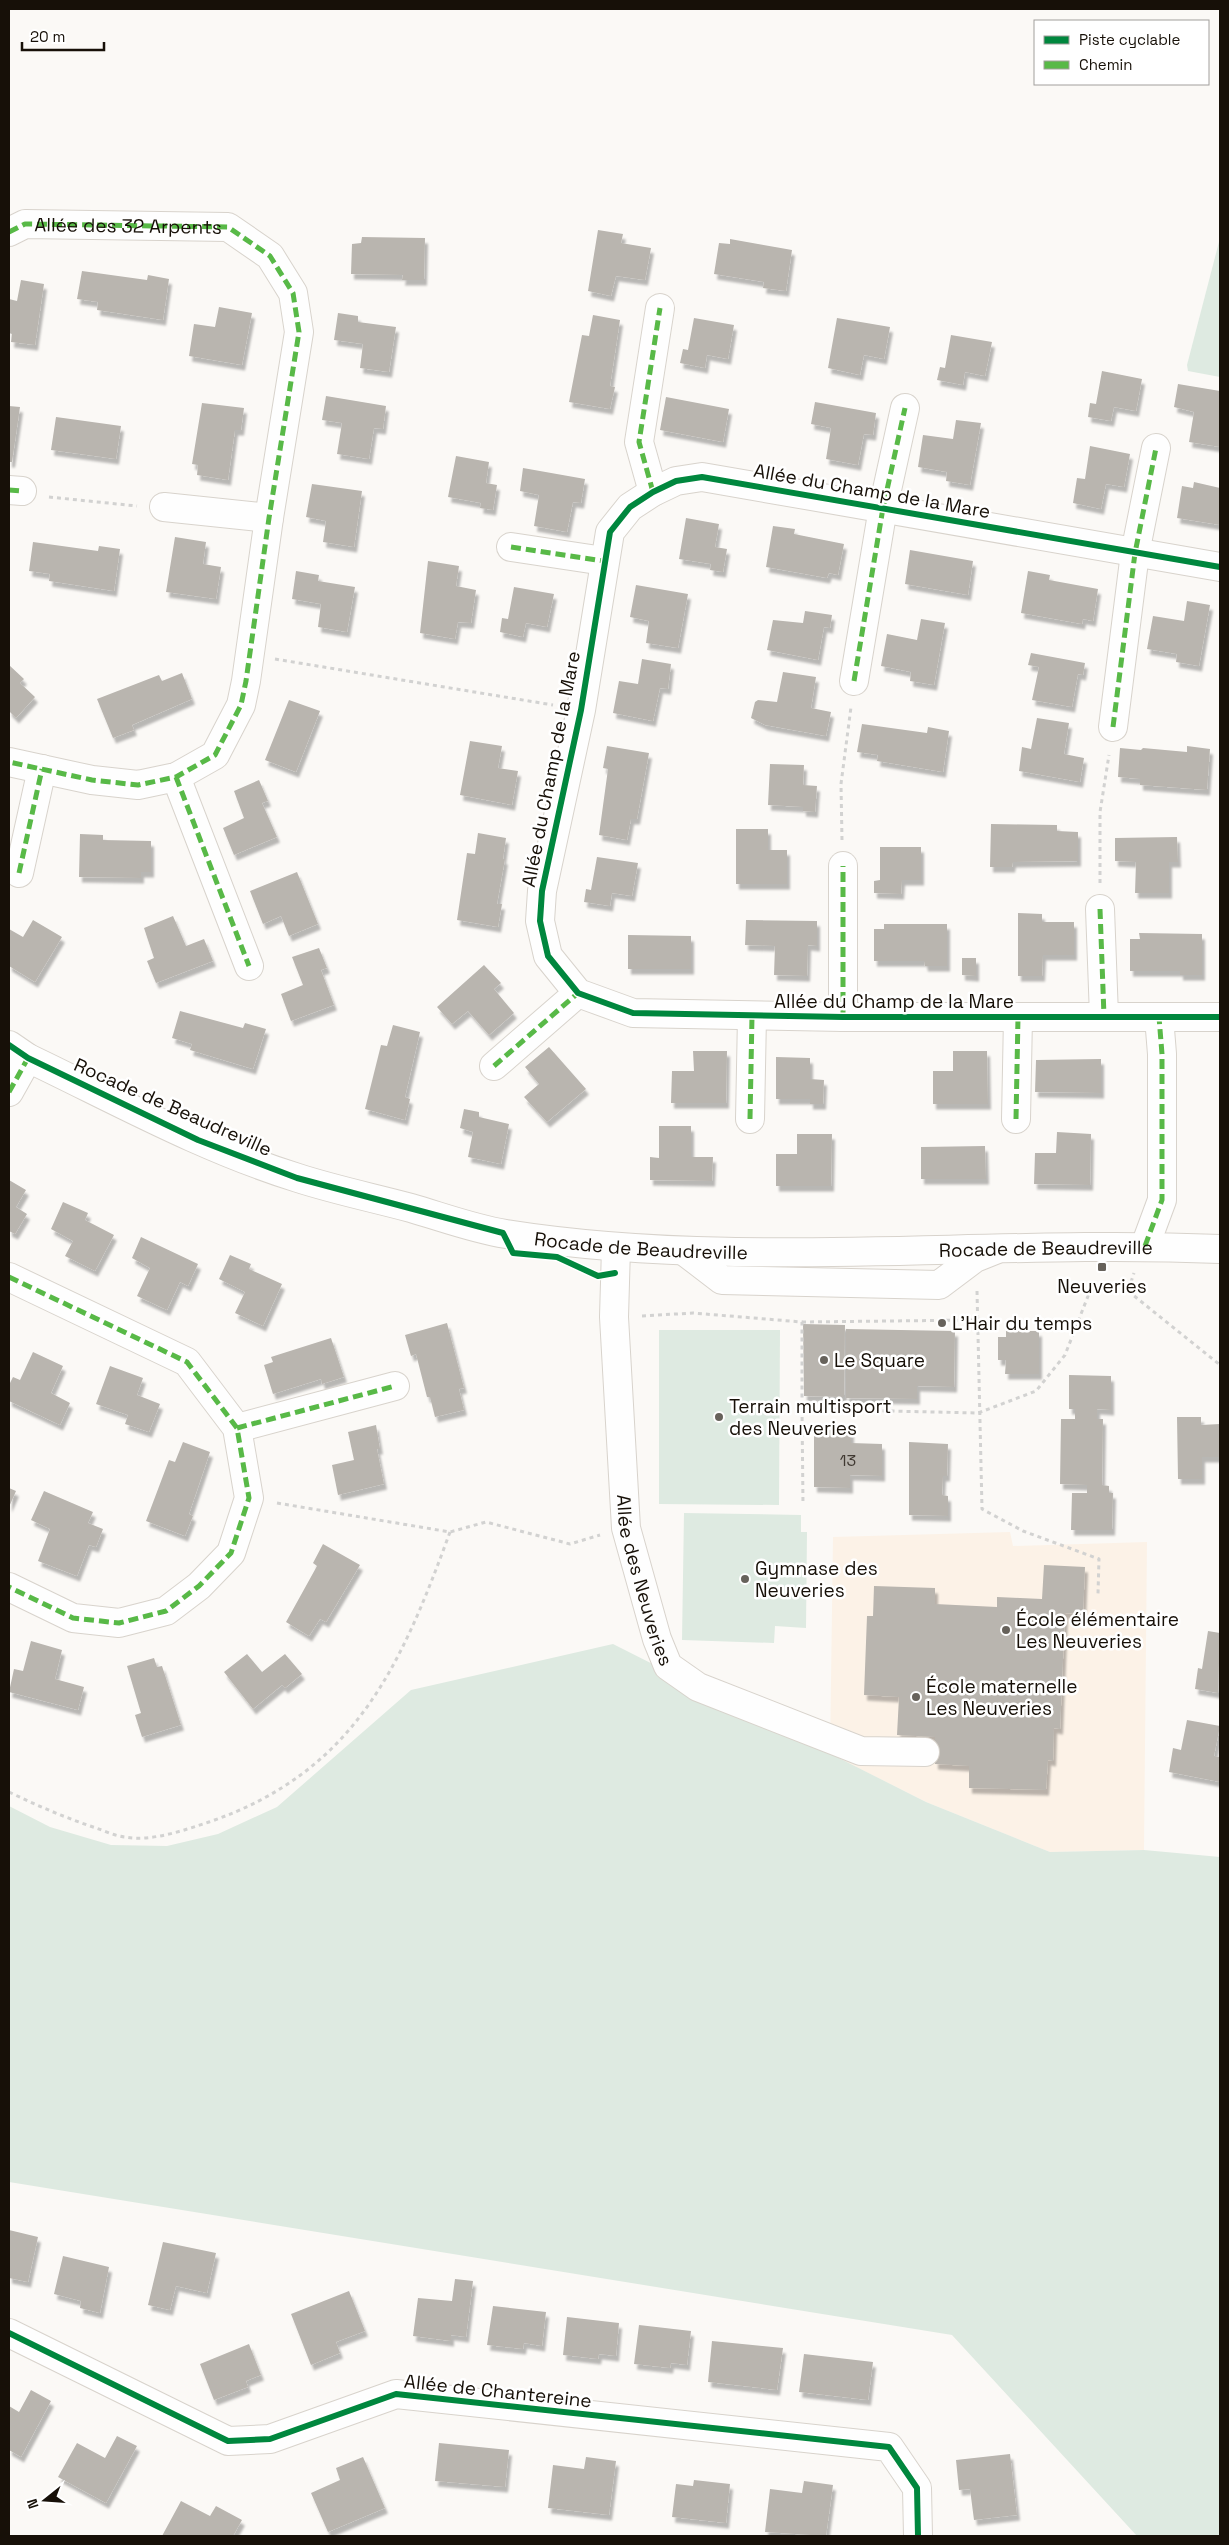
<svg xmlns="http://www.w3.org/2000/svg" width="1229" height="2545" font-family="'Space Grotesk',sans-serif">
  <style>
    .built { fill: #fcf2e7 }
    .green { fill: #deeae1 }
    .building { fill: #b9b5af; filter: url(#shadow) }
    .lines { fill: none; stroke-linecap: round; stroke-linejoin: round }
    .minor-casing { stroke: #d8d3cc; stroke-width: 30 }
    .path { stroke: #d2d2d1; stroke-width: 3; stroke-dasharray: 4 4; stroke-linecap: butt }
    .minor { stroke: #fefefe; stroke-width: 28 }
    .quiet { stroke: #58b947; stroke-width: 5; stroke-dasharray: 10 5; stroke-linecap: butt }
    .cycleway-casing { stroke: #fff; stroke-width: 9 }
    .cycleway { stroke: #00873e; stroke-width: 6 }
    .poi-dot { fill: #67625b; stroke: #fff; stroke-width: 2 }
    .labels { text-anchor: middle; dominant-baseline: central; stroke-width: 5; stroke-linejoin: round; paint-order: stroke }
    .number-label { font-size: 16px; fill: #403932 }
    .street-label { font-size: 19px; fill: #171008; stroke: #fff }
    .poi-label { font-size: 19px; fill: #171008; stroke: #fff; text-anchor: start }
  </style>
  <defs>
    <filter id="shadow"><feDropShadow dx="3" dy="5.5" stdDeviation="1" flood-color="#0004"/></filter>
  </defs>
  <rect width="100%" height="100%" fill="#fbf9f6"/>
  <polygon class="built" points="1010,1532 1013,1546 1147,1542 1144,1850 1050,1852 926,1802 830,1754 833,1537"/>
  <g class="green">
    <polygon points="1220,238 1220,377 1188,371 1187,365"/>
    <polygon points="659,1330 780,1330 779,1505 659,1504"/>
    <polygon points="684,1513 801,1515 801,1532 807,1532 806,1628 775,1626 774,1643 682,1640"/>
    <polygon points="613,1644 926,1802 1050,1852 1144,1850 1220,1857 1220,2536 1137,2536 952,2335 9,2182 9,1806 50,1827 111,1845 167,1846 218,1834 277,1807 411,1690"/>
  </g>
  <g class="building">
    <polygon points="598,230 623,234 621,243 651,248 645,280 616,276 611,296 588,291"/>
    <polygon points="362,237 425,238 424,280 402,280 403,275 351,274 352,244 361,243"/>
    <polygon points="730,239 792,250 786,291 763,288 764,282 714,274 719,243 730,244"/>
    <polygon points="82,271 147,280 148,275 169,279 163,320 97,310 98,302 77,299"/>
    <polygon points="21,280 44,284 35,345 11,342 12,334 9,333 9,299 17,301"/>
    <polygon points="219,307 252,313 242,365 189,356 194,324 215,327"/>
    <polygon points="338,313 358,316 358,322 396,327 389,372 360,368 363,344 334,340"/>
    <polygon points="593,315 620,320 610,386 615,387 610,409 569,402 582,335 589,336"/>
    <polygon points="694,318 734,325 728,359 707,355 705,368 680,363 683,349 688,350"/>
    <polygon points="837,318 890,327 884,359 864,355 860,375 828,368"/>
    <polygon points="951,335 992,342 985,376 965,372 963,385 937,380 940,367 945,368"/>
    <polygon points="1102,371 1142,379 1136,411 1114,407 1111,421 1088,417 1090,403 1096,404"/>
    <polygon points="1178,384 1220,391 1220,447 1189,442 1194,412 1174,407"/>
    <polygon points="326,396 386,406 383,429 374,428 369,459 337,454 342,423 322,420"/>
    <polygon points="666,397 729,409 723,442 660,430"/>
    <polygon points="815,402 876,413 873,435 864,434 858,465 826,459 831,428 811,424"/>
    <polygon points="202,403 244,408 241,430 235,430 228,480 197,475 198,465 192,464"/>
    <polygon points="9,406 20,407 12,462 9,462"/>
    <polygon points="56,417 121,426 116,459 51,450"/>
    <polygon points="956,420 981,423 970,485 946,481 947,472 918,467 923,435 953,439"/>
    <polygon points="1090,446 1130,454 1124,487 1106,484 1101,509 1073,503 1077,478 1085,479"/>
    <polygon points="456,456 489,462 486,483 497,485 493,510 480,508 481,503 448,497"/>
    <polygon points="523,468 585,479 581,503 573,502 567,532 534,526 539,495 520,491"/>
    <polygon points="1194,482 1220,488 1220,525 1177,518 1182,486 1193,488"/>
    <polygon points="312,484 362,491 354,547 323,542 326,521 306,517"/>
    <polygon points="686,518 719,524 715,547 727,549 723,572 710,570 711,564 679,559"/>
    <polygon points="773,526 795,529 794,534 844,544 838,575 829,573 827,578 766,567"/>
    <polygon points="175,537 206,542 203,564 221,567 216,599 166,592"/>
    <polygon points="33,542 98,551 99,546 120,549 114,591 49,581 50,574 29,571"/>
    <polygon points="910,550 973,561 968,595 905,584"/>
    <polygon points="428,561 459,566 456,586 476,590 471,623 458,622 455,639 420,633"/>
    <polygon points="296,571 319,575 318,581 355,587 347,632 318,627 321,604 292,599"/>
    <polygon points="1028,571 1050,575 1049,580 1098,589 1093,621 1083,619 1082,624 1021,613"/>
    <polygon points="636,585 688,594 678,648 646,643 649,621 630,617"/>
    <polygon points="514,587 554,594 547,627 526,623 523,637 500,632 502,618 508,619"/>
    <polygon points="1187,601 1210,605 1199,666 1176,662 1177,654 1147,649 1153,616 1184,621"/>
    <polygon points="805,611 832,615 830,628 824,627 818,660 767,650 773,620 803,623"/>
    <polygon points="921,619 945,623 934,685 910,681 911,672 881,666 887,634 917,640"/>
    <polygon points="1031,653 1085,663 1083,675 1078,674 1072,707 1032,700 1039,667 1028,665"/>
    <polygon points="642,659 671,664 668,689 660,688 653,721 613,713 619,681 638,684"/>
    <polygon points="9,665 24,679 20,683 35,697 16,718 9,711"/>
    <polygon points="783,672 816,677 811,708 831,712 826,736 765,725 751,718 755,702 758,700 777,702"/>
    <polygon points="182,673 192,699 132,725 134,730 113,738 97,699 159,675 162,681"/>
    <polygon points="289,700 320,711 296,772 265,760"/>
    <polygon points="1037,718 1069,723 1064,754 1084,758 1080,782 1019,771 1022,747 1031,749"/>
    <polygon points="862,724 927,733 928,727 949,731 943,772 877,761 878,755 857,752"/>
    <polygon points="470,741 502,746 498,768 518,771 512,805 460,795"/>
    <polygon points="607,746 649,753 637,819 631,819 627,840 599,835 608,769 603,768"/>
    <polygon points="1187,746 1210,749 1207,790 1140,785 1140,779 1118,777 1120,748 1141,750 1143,748 1187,752"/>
    <polygon points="770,764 804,765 803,785 817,786 815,812 803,811 803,807 768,805"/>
    <polygon points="259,780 268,801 262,803 277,837 234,855 223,828 244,818 234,791"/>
    <polygon points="991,824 1057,825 1057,831 1078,832 1078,861 1013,862 1012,867 990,867"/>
    <polygon points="736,829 768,829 768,850 787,850 787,884 736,884"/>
    <polygon points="478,833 506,838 503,859 505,859 497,904 502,904 498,927 457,920 467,853 475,854"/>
    <polygon points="80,834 103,835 103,840 151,841 151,872 141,872 141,878 79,877"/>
    <polygon points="1177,837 1178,862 1169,862 1169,893 1135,893 1136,862 1115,861 1115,838"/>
    <polygon points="880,847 921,847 921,880 902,880 901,894 874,893 874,881 880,880"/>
    <polygon points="597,857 638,863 632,896 612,893 610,906 584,902 586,889 591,890"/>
    <polygon points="297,872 318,924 289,936 281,916 263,924 250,891"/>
    <polygon points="1018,913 1042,914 1042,922 1074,922 1074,955 1043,955 1042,976 1018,976"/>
    <polygon points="173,916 186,946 204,939 213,961 156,983 147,961 154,958 144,928"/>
    <polygon points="33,920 62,937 35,982 9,966 9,929 23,937"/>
    <polygon points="746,920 817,921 817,946 808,945 807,976 774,975 775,946 745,945"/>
    <polygon points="884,924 947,924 947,966 925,966 924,961 874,961 874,929 884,929"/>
    <polygon points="1139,933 1202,934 1202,975 1180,975 1180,971 1130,971 1130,939 1140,939"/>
    <polygon points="628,935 691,936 691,969 628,969"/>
    <polygon points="319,948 327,968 321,970 334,1005 291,1021 281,994 303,985 292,957"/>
    <polygon points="962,958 976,958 976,976 962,975"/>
    <polygon points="484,965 501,983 494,989 514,1013 489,1035 468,1011 452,1024 437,1007"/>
    <polygon points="180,1011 243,1028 245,1023 266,1029 253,1069 190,1050 192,1044 172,1038"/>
    <polygon points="393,1025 420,1032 405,1097 410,1099 405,1120 365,1109 381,1045 387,1046"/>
    <polygon points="549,1047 586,1089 547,1122 524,1097 539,1084 525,1067"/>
    <polygon points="693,1051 727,1051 726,1103 671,1103 672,1071 694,1071"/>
    <polygon points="953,1051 987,1051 988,1104 933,1104 933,1071 953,1071"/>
    <polygon points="776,1057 810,1058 810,1079 824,1080 823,1104 810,1104 810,1099 776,1099"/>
    <polygon points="1101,1059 1101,1093 1035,1092 1036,1060"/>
    <polygon points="464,1109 479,1112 479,1117 509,1124 501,1164 468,1157 473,1132 460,1128"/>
    <polygon points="659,1126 691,1126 691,1157 713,1157 712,1181 650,1180 650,1157 659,1158"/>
    <polygon points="1057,1132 1091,1134 1090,1185 1034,1184 1035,1153 1056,1153"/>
    <polygon points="797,1134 832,1134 831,1186 776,1186 776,1154 797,1154"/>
    <polygon points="985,1146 986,1179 921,1179 921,1147"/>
    <polygon points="9,1180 26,1190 16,1207 27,1214 15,1234 9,1231"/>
    <polygon points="63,1202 88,1213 85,1220 114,1235 95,1271 65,1256 73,1241 51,1229"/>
    <polygon points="141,1237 198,1264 188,1286 180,1282 167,1310 137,1296 150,1268 132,1258"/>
    <polygon points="230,1255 251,1264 249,1269 282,1284 263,1326 235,1313 245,1292 219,1279"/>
    <polygon points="447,1323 464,1388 459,1389 464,1410 435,1417 430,1397 427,1397 416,1354 411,1356 405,1335"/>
    <polygon points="803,1324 845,1325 844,1397 804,1396"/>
    <polygon points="846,1329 955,1331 954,1387 917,1386 917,1399 846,1398"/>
    <polygon points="1006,1331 1039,1331 1039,1374 1005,1374 1006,1360 998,1360 998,1337 1006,1337"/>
    <polygon points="331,1338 344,1377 322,1384 321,1379 273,1394 264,1365 273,1362 271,1357"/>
    <polygon points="33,1352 63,1366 51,1393 70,1403 60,1425 9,1401 9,1385 13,1377 20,1380"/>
    <polygon points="110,1366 143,1378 137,1395 160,1404 149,1432 125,1424 128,1415 96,1404"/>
    <polygon points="1069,1375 1111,1376 1111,1410 1097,1409 1097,1419 1103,1419 1102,1485 1109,1486 1109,1493 1113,1493 1112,1530 1071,1530 1072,1493 1087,1493 1087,1485 1060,1484 1061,1419 1075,1419 1075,1409 1069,1409"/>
    <polygon points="1177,1417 1201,1417 1201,1425 1220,1424 1220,1457 1202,1457 1202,1479 1178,1479"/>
    <polygon points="376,1425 380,1449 377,1449 384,1484 338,1495 332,1465 354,1460 348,1432"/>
    <polygon points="814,1430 851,1430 851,1443 882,1444 882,1476 850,1475 850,1488 814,1487"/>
    <polygon points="183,1442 210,1452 189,1514 193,1516 185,1536 146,1521 169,1460 175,1462"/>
    <polygon points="909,1442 948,1444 947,1476 943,1476 942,1495 948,1496 948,1516 909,1515"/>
    <polygon points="9,1488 16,1491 9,1507"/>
    <polygon points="44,1491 93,1512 88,1523 103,1529 96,1547 89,1545 77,1576 38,1561 50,1529 31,1520"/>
    <polygon points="323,1544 360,1565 326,1622 320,1619 309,1636 286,1622 317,1566 313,1563"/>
    <polygon points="1044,1565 1085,1567 1083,1614 1065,1613 1060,1729 1054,1728 1053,1761 1048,1760 1046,1790 969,1788 969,1766 935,1764 935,1737 897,1735 899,1697 864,1695 867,1616 873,1616 874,1586 935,1588 935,1604 997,1607 997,1597 1042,1599"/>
    <polygon points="1208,1631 1220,1633 1218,1693 1195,1689 1198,1668 1202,1669"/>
    <polygon points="31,1641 62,1650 55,1679 84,1687 78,1710 9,1692 14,1669 23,1671"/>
    <polygon points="247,1654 262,1672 285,1654 302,1674 285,1688 282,1685 253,1709 224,1672"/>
    <polygon points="154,1658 157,1667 162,1666 181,1725 142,1737 135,1715 141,1713 127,1666"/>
    <polygon points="1187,1720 1220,1726 1214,1756 1220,1757 1220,1782 1169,1772 1173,1748 1181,1750"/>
    <polygon points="9,2230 38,2237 28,2282 9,2278"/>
    <polygon points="163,2242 216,2253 207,2293 176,2286 170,2310 148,2305"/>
    <polygon points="63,2256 109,2267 100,2313 80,2308 81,2301 54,2294"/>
    <polygon points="455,2279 473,2281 466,2337 451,2335 451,2341 413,2336 418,2298 452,2301"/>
    <polygon points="349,2291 365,2331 336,2342 340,2353 311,2365 291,2314"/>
    <polygon points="493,2306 546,2312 542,2346 524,2343 523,2349 487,2345"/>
    <polygon points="567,2317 619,2323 616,2356 599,2354 598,2359 563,2355"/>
    <polygon points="639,2325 691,2331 687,2365 671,2363 670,2368 634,2364"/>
    <polygon points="712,2341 783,2348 777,2390 708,2382"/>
    <polygon points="249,2344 261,2375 246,2381 248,2387 214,2400 200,2364"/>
    <polygon points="804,2354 873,2362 868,2400 799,2392"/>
    <polygon points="31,2390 51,2401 21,2457 9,2450 9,2406 19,2412"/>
    <polygon points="117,2436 137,2446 106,2503 58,2477 77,2443 105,2458"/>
    <polygon points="439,2443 509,2450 505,2487 435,2481"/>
    <polygon points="1010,2454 1017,2515 974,2520 970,2489 959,2490 956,2460"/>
    <polygon points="363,2457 385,2508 328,2532 311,2493 340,2480 336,2468"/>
    <polygon points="586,2457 616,2461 609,2515 548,2508 553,2465 584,2469"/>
    <polygon points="694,2480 730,2484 726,2523 672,2517 676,2484 693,2486"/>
    <polygon points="804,2481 833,2485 826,2536 765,2532 770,2489 802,2493"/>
    <polygon points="181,2501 210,2516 216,2506 242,2520 233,2536 162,2536"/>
  </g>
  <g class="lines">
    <defs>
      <g id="minor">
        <path id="s1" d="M9,232L25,224L228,227L270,256L293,293L299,332L269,518L246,681L241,705L215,755L176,777L138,785L92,780L9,762"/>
        <polyline points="9,490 22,491"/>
        <polyline points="653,492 639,442 660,308"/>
        <polyline points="164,507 269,518"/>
        <polyline points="511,547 604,561"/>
        <polyline points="1220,567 702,477 676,481 653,492 630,507 610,532 581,710 542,891 540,921 548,956 578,993 633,1013 843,1017 1220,1017"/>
        <polyline points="854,681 883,508 905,408"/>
        <polyline points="1113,727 1135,553 1156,448"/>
        <polyline points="176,777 249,966"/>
        <polyline points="19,873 42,769"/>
        <polyline points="1100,909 1104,1016"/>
        <polyline points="843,1017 843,866"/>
        <path id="s2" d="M9,1045L28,1058C116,1100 204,1149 298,1178C335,1190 374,1198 411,1208C442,1217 474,1229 506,1234C741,1271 983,1239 1220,1249"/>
        <polyline points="494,1066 578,993"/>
        <polyline points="9,1092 28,1058"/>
        <polyline points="750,1119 752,1016"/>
        <polyline points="1016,1119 1018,1017"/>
        <polyline points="1145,1246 1162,1200 1162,1054 1159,1017"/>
        <path id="s3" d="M616,1248L614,1317L626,1528L657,1639L668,1666L698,1687L861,1751L925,1752"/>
        <polyline points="684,1251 722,1280 939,1285 975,1258 995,1250"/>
        <polyline points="9,1277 187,1362 237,1428 249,1498 231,1553 199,1586 166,1611 119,1623 73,1618 9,1587"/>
        <polyline points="237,1428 395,1386"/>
        <polyline points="9,2333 228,2441 270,2439 396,2394 889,2447 917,2488 918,2536"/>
      </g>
    </defs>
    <use href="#minor" class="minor-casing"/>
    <g class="path">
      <polyline points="49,497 137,506"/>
      <polyline points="275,659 553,705"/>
      <polyline points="842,840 841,784 851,707"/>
      <polyline points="1100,883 1100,812 1109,755"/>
      <polyline points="977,1291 982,1509 1023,1531 1099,1559 1098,1594"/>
      <polyline points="1128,1291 1220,1365"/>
      <polyline points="642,1316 693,1313 802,1322 802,1409 978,1413 1036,1391 1065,1355 1090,1291 1128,1291 1134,1273"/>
      <polyline points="802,1322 978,1320"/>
      <polyline points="802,1409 803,1505"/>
      <polyline points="277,1503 450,1532 486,1522 570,1544 600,1535"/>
      <path d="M9,1792C38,1806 66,1818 96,1828C105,1831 115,1836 125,1837C151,1842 185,1830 209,1822C355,1772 401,1666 450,1532"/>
    </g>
    <use href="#minor" class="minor"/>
    <g class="quiet">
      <polyline points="9,232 25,224 228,227 270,256 293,293 299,332 269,518 246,681 241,705 215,755 176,777 138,785 92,780 9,762"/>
      <polyline points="9,490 22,491"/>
      <polyline points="653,492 639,442 660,308"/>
      <polyline points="511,547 604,561"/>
      <polyline points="854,681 883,508 905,408"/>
      <polyline points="1113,727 1135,553 1156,448"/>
      <polyline points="176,777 249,966"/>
      <polyline points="19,873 42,769"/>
      <polyline points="1100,909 1104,1016"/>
      <polyline points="843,1017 843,866"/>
      <polyline points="494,1066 578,993"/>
      <polyline points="9,1092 28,1058"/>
      <polyline points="750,1119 752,1016"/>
      <polyline points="1016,1119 1018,1017"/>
      <polyline points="1145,1246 1162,1200 1162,1054 1159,1017"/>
      <polyline points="9,1277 187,1362 237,1428 249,1498 231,1553 199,1586 166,1611 119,1623 73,1618 9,1587"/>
      <polyline points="237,1428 395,1386"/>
    </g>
    <defs>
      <g id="cycleway">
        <polyline points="1220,567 702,477 676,481 653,492 630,507 610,532 581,710 542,891 540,921 548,956 578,993 633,1013 843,1017 1220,1017"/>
        <polyline points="9,1045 28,1058 198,1140 297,1178 503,1233 513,1253 557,1257 598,1276 615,1273"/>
        <polyline points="9,2333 228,2441 270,2439 396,2394 889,2447 917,2488 918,2536"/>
      </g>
    </defs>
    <use href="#cycleway" class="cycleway-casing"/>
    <use href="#cycleway" class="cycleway"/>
  </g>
  <g class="poi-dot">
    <rect x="1097" y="1262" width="10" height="10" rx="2.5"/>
    <circle cx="942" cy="1323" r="5"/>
    <circle cx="824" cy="1360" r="5"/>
    <circle cx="719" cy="1417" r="5"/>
    <circle cx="745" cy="1579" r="5"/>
    <circle cx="1006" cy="1630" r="5"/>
    <circle cx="916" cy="1697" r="5"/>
  </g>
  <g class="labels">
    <g class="number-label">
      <text x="848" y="1460">13</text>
    </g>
    <g class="street-label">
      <text stroke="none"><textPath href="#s1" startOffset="121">Allée des 32 Arpents</textPath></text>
      <text transform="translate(872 491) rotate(10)">Allée du Champ de la Mare</text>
      <text transform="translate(551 769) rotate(-79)">Allée du Champ de la Mare</text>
      <text x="894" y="1001">Allée du Champ de la Mare</text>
      <text transform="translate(173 1107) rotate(24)">Rocade de Beaudreville</text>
      <text stroke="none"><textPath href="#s2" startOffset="670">Rocade de Beaudreville</textPath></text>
      <text stroke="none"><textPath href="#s2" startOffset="1075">Rocade de Beaudreville</textPath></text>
      <text stroke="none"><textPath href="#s3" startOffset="335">Allée des Neuveries</textPath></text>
      <text transform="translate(498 2391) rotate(6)">Allée de Chantereine</text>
    </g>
    <g class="poi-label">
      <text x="1102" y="1286" text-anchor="middle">Neuveries</text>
      <text x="952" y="1323">L'Hair du temps</text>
      <text x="834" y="1360">Le Square</text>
      <text x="729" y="1406">Terrain multisport<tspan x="729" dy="22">des Neuveries</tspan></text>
      <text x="755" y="1568">Gymnase des<tspan x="755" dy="22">Neuveries</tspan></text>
      <text x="1016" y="1619">École élémentaire<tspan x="1016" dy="22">Les Neuveries</tspan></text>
      <text x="926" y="1686">École maternelle<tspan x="926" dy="22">Les Neuveries</tspan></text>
    </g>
  </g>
  <rect width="1229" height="2545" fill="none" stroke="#171008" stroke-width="20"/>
  <rect x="1034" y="20" width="175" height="65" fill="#ffffff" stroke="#a29f9c"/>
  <rect x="1044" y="36" width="25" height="8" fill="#00873e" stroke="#a29f9c"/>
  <text x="1079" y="45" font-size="15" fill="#171008">Piste cyclable</text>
  <rect x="1044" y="61" width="25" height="8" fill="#58b947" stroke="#a29f9c"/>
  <text x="1079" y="70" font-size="15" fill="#171008">Chemin</text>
  <g transform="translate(45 2500) rotate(253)" stroke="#ffffff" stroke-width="4" paint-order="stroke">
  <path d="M0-4L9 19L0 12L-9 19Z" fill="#171008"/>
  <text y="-8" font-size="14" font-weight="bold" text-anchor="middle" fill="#171008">N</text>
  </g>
  <path d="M22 42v8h82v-8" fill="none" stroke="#171008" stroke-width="2.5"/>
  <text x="30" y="42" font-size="15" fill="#171008" stroke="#ffffff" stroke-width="4" paint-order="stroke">20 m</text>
</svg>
